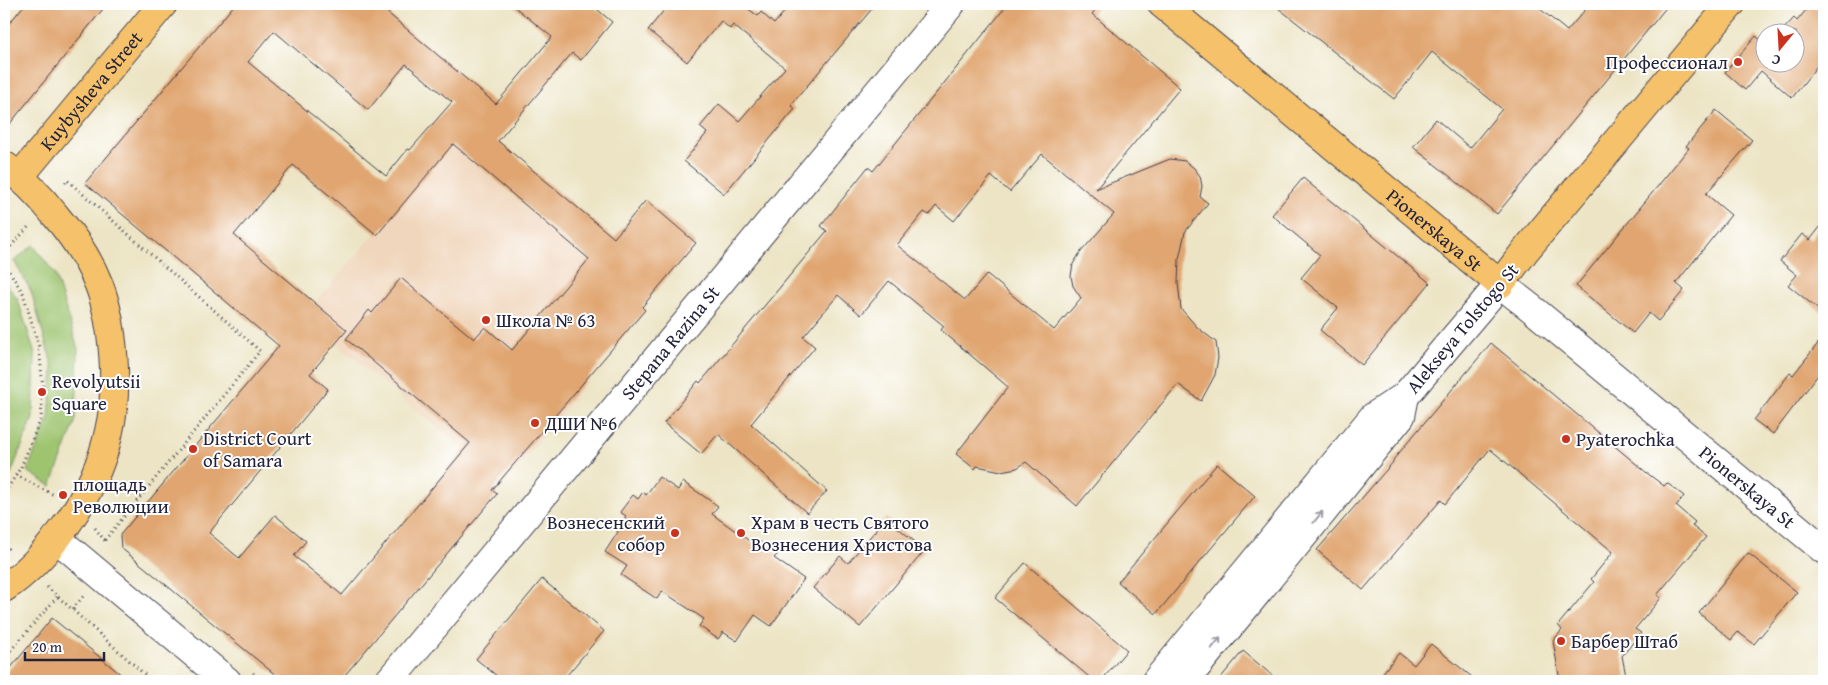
<svg xmlns="http://www.w3.org/2000/svg" width="1828" height="685" font-family="'Gentium Book Plus',serif">
  <style>
    .built { fill: #f0d6bc }
    .green { fill: #9ec46f; stroke: #607355 }
    .building { fill: #e0a56f; fill-rule: evenodd }
    .lines { fill: none; stroke-linecap: round; stroke-linejoin: round }
    .minor-casing { stroke: #403f50; stroke-width: 30 }
    .major-casing { stroke: #403f50; stroke-width: 30 }
    .path { stroke: #403f50; stroke-width: 3; stroke-dasharray: 1 4; stroke-linecap: butt }
    .minor { stroke: #fff; stroke-width: 28 }
    .major { stroke: #f5c16b; stroke-width: 28 }
    .oneway { stroke: #9c9ca7 }
    .poi-dot { fill: #c8321e; stroke: #fff; stroke-width: 2 }
    .labels { text-anchor: middle; dominant-baseline: central; stroke-width: 4; stroke-linejoin: round; paint-order: stroke }
    .poi-label { font-size: 19px; fill: #22223b; stroke: #fff; text-anchor: start }
    .street-label { font-size: 19px; fill: #22223b; stroke: #fff }
  </style>
  <rect width="100%" height="100%" fill="#fff"/>
  <filter id="ink" filterUnits="userSpaceOnUse"><feTurbulence type="fractalNoise" baseFrequency=".02" numOctaves="2"/><feDisplacementMap in="SourceGraphic" scale="10" xChannelSelector="R" yChannelSelector="G"/><feConvolveMatrix kernelMatrix="1 2 1 2 8 2 1 2 1" color-interpolation-filters="sRGB"/></filter>
  <filter id="wash" filterUnits="userSpaceOnUse"><feTurbulence type="fractalNoise" baseFrequency=".0096" numOctaves="4" result="noise"/><feDisplacementMap in="SourceGraphic" scale="20" xChannelSelector="R" yChannelSelector="G"/><feGaussianBlur stdDeviation="1.12" result="paint"/><feColorMatrix in="noise" values="0 0 0 0 0 0 0 0 0 0 0 0 0 0 0 0 0 1.4 0 .05"/><feComposite in="paint" operator="in"/></filter>
  <g filter="url(#wash)">
    <rect width="100%" height="100%" fill="#ece4c4"/>
    <polygon class="built" points="453,144 645,310 505,483 336,344 347,330 315,303"/>
    <g class="green">
      <polygon points="33,245 55,274 78,349 76,420 51,486 27,471 49,417 53,368 31,291 14,261"/>
      <polygon points="4,280 18,300 35,354 33,418 10,476 4,483"/>
    </g>
    <g id="blocks">
      <g class="building">
        <polygon points="25,4 107,4 4,131 4,30"/>
        <path d="M235,4H377L496,104L552,37L511,4H591L612,22L581,60L572,53L498,141L614,238L646,200L696,243L642,307L645,310L492,490L497,494L340,681H283L121,548L120,535L279,346L85,183ZM274,31L368,110L406,64L452,102L410,150L408,149L386,176L248,62ZM453,144L589,259L512,350L485,327L474,339L401,278L372,313L369,310L346,339L470,443L342,595L294,556L306,541L275,515L239,558L209,533L328,389L310,374L347,330L234,235L293,165L377,235Z"/>
        <polygon points="669,4 751,4 747,8 758,16 761,12 774,24 791,4 876,4 791,105 795,109 724,194 684,161 707,133 700,127 719,104 739,121 785,68 733,25 730,29 721,21 687,62 648,30"/>
        <path d="M1008,4H1100L1092,14L1180,88L1096,189L1170,159L1185,161L1194,168L1200,176L1202,186L1200,197L1208,203L1185,232L1179,259L1178,283L1181,309L1198,328L1216,342L1218,358L1215,375L1201,401L1178,384L1077,506L1026,462L1017,468L1001,471L977,466L975,469L956,454L1008,387L941,330L944,326L889,281L861,315L838,295L803,337L815,347L751,424L827,491L807,513L718,434L701,454L664,423L698,381L700,383L827,231L821,226L868,167L873,171ZM1042,154L1114,214L1080,253L1073,264L1071,276L1073,286L1081,298L1054,330L987,274L965,300L897,245L924,212L929,215L936,206L954,221L991,176L1010,192Z"/>
        <polygon points="1273,4 1534,4 1567,31 1590,4 1669,4 1497,214 1413,147 1436,119 1470,148 1502,109 1432,52 1394,99"/>
        <polygon points="1811,4 1824,4 1824,57 1792,98 1761,71 1745,90 1725,72 1756,36 1766,45 1766,62 1796,62 1796,32 1781,32 1794,18 1797,21"/>
        <polygon points="1716,110 1752,140 1706,194 1731,215 1676,283 1684,290 1658,321 1649,313 1633,333 1576,286 1689,148 1686,146"/>
        <polygon points="1303,178 1430,283 1362,365 1320,330 1338,308 1301,278 1320,255 1272,215"/>
        <polygon points="1824,222 1824,314 1788,285 1797,275 1780,261 1802,234 1810,240"/>
        <polygon points="1824,336 1824,367 1773,434 1754,420 1790,373 1793,375"/>
        <polygon points="1491,343 1647,473 1664,486 1667,483 1684,496 1676,506 1695,522 1692,526 1706,537 1657,595 1661,598 1635,629 1641,633 1622,656 1627,681 1560,681 1553,641 1562,630 1558,625 1594,582 1591,579 1613,552 1490,449 1445,504 1441,500 1363,590 1317,550 1394,461 1393,460"/>
        <polygon points="1217,464 1255,496 1156,614 1118,582"/>
        <polygon points="659,477 678,490 683,482 718,506 712,514 755,545 759,541 778,554 774,558 804,579 771,626 755,615 737,641 723,632 718,639 699,626 704,619 662,591 657,599 621,575 627,566 605,552 618,532 616,530 626,516 620,512 633,495 638,499 643,492 646,495"/>
        <polygon points="886,518 925,550 860,627 813,588 840,556 848,563"/>
        <polygon points="1748,553 1797,592 1754,644 1738,632 1731,640 1699,613"/>
        <polygon points="1025,563 1127,650 1101,681 1094,681 995,598"/>
        <polygon points="542,579 604,631 562,681 503,681 476,659"/>
        <polygon points="52,618 129,681 4,681 4,676"/>
        <polygon points="1431,644 1477,681 1376,681 1399,653 1414,665"/>
        <polygon points="1243,651 1279,681 1218,681"/>
      </g>
    </g>
  </g>
  <g filter="url(#ink)">
    <use href="#blocks" fill-opacity="0" stroke="#403f50" stroke-width="1"/>
    <g class="lines">
      <defs>
        <g id="minor">
          <polyline points="56,538 227,681"/>
          <path id="s1" d="M389,681L951,4"/>
          <polyline points="1156,681 1373,417 1405,396"/>
          <path id="s2" d="M1185,681L1401,416L1405,396L1500,284L1531,308L1824,550"/>
        </g>
        <g id="major">
          <path id="s3" d="M1162,4L1500,284L1525,251L1731,4"/>
          <path d="M4,165C24,179 40,196 55,215C73,236 89,259 99,285C114,324 119,390 109,431C102,465 85,499 65,527C48,550 29,572 4,588"/>
          <path id="s4" d="M20,176L163,4"/>
        </g>
      </defs>
      <use href="#minor" class="minor-casing"/>
      <use href="#major" class="major-casing"/>
      <g class="path">
        <polyline points="4,125 7,128 4,132"/>
        <polyline points="65,183 67,180 260,351 104,541"/>
        <polyline points="4,254 30,225"/>
        <polyline points="4,263 23,293 39,347 43,387 41,418 21,467 4,494"/>
        <polyline points="16,475 54,495"/>
        <polyline points="95,528 105,541"/>
        <polyline points="4,545 10,551"/>
        <polyline points="47,587 152,681"/>
        <polyline points="73,609 84,595"/>
        <polyline points="4,658 57,597"/>
        <polyline points="253,673 262,681"/>
      </g>
      <use href="#minor" class="minor"/>
      <use href="#major" class="major"/>
    </g>
    <defs><path id="oneway-shaft" d="M-6 0H5M1.5-3L5.5 0L1.5 3" fill="none" stroke-width="1.6" stroke-linecap="round" stroke-linejoin="round" transform="scale(1.25)"/></defs>
    <g class="oneway">
      <use href="#oneway-shaft" transform="translate(1318 517) rotate(-51)"/>
      <use href="#oneway-shaft" transform="translate(1216 643) rotate(-51)"/>
    </g>
  </g>
  <g class="poi-dot">
    <circle cx="1738" cy="62" r="5"/>
    <circle cx="486" cy="320" r="5"/>
    <circle cx="42" cy="392" r="5"/>
    <circle cx="535" cy="423" r="5"/>
    <circle cx="1566" cy="439" r="5"/>
    <circle cx="193" cy="449" r="5"/>
    <circle cx="63" cy="495" r="5"/>
    <circle cx="675" cy="533" r="5"/>
    <circle cx="741" cy="533" r="5"/>
    <circle cx="1561" cy="641" r="5"/>
  </g>
  <g class="labels">
    <g class="poi-label">
      <text x="1728" y="62" text-anchor="end">Профессионал</text>
      <text x="496" y="320">Школа № 63</text>
      <text x="52" y="381">Revolyutsii<tspan x="52" dy="22">Square</tspan></text>
      <text x="545" y="423">ДШИ №6</text>
      <text x="203" y="438">District Court<tspan x="203" dy="22">of Samara</tspan></text>
      <text x="1576" y="439">Pyaterochka</text>
      <text x="73" y="484">площадь<tspan x="73" dy="22">Революции</tspan></text>
      <text x="665" y="522" text-anchor="end">Вознесенский<tspan x="665" dy="22">собор</tspan></text>
      <text x="751" y="522">Храм в честь Святого<tspan x="751" dy="22">Вознесения Христова</tspan></text>
      <text x="1571" y="641">Барбер Штаб</text>
    </g>
    <g class="street-label">
      <text stroke="none"><textPath href="#s4" startOffset="111">Kuybysheva Street</textPath></text>
      <text stroke="none"><textPath href="#s3" startOffset="354">Pionerskaya St</textPath></text>
      <text transform="translate(1462 328) rotate(-50)">Alekseya Tolstogo St</text>
      <text stroke="none"><textPath href="#s1" startOffset="440">Stepana Razina St</textPath></text>
      <text stroke="none"><textPath href="#s2" startOffset="829">Pionerskaya St</textPath></text>
    </g>
  </g>
  <rect width="1828" height="685" fill="none" stroke="#fff" stroke-width="20"/>
  <g transform="translate(1780 48) rotate(198)"><circle r="24" fill="#ffffff" stroke="#a7a7b1"/>
  <path d="M0-4L9 19L0 12L-9 19Z" fill="#c8321e"/>
  <text y="-8" font-size="14" font-weight="bold" text-anchor="middle" fill="#22223b">С</text>
  </g>
  <path d="M25 652v8h79v-8" fill="none" stroke="#22223b" stroke-width="2.5"/>
  <text x="32" y="652" font-size="15" fill="#22223b" stroke="#ffffff" stroke-width="4" paint-order="stroke">20 m</text>
</svg>
